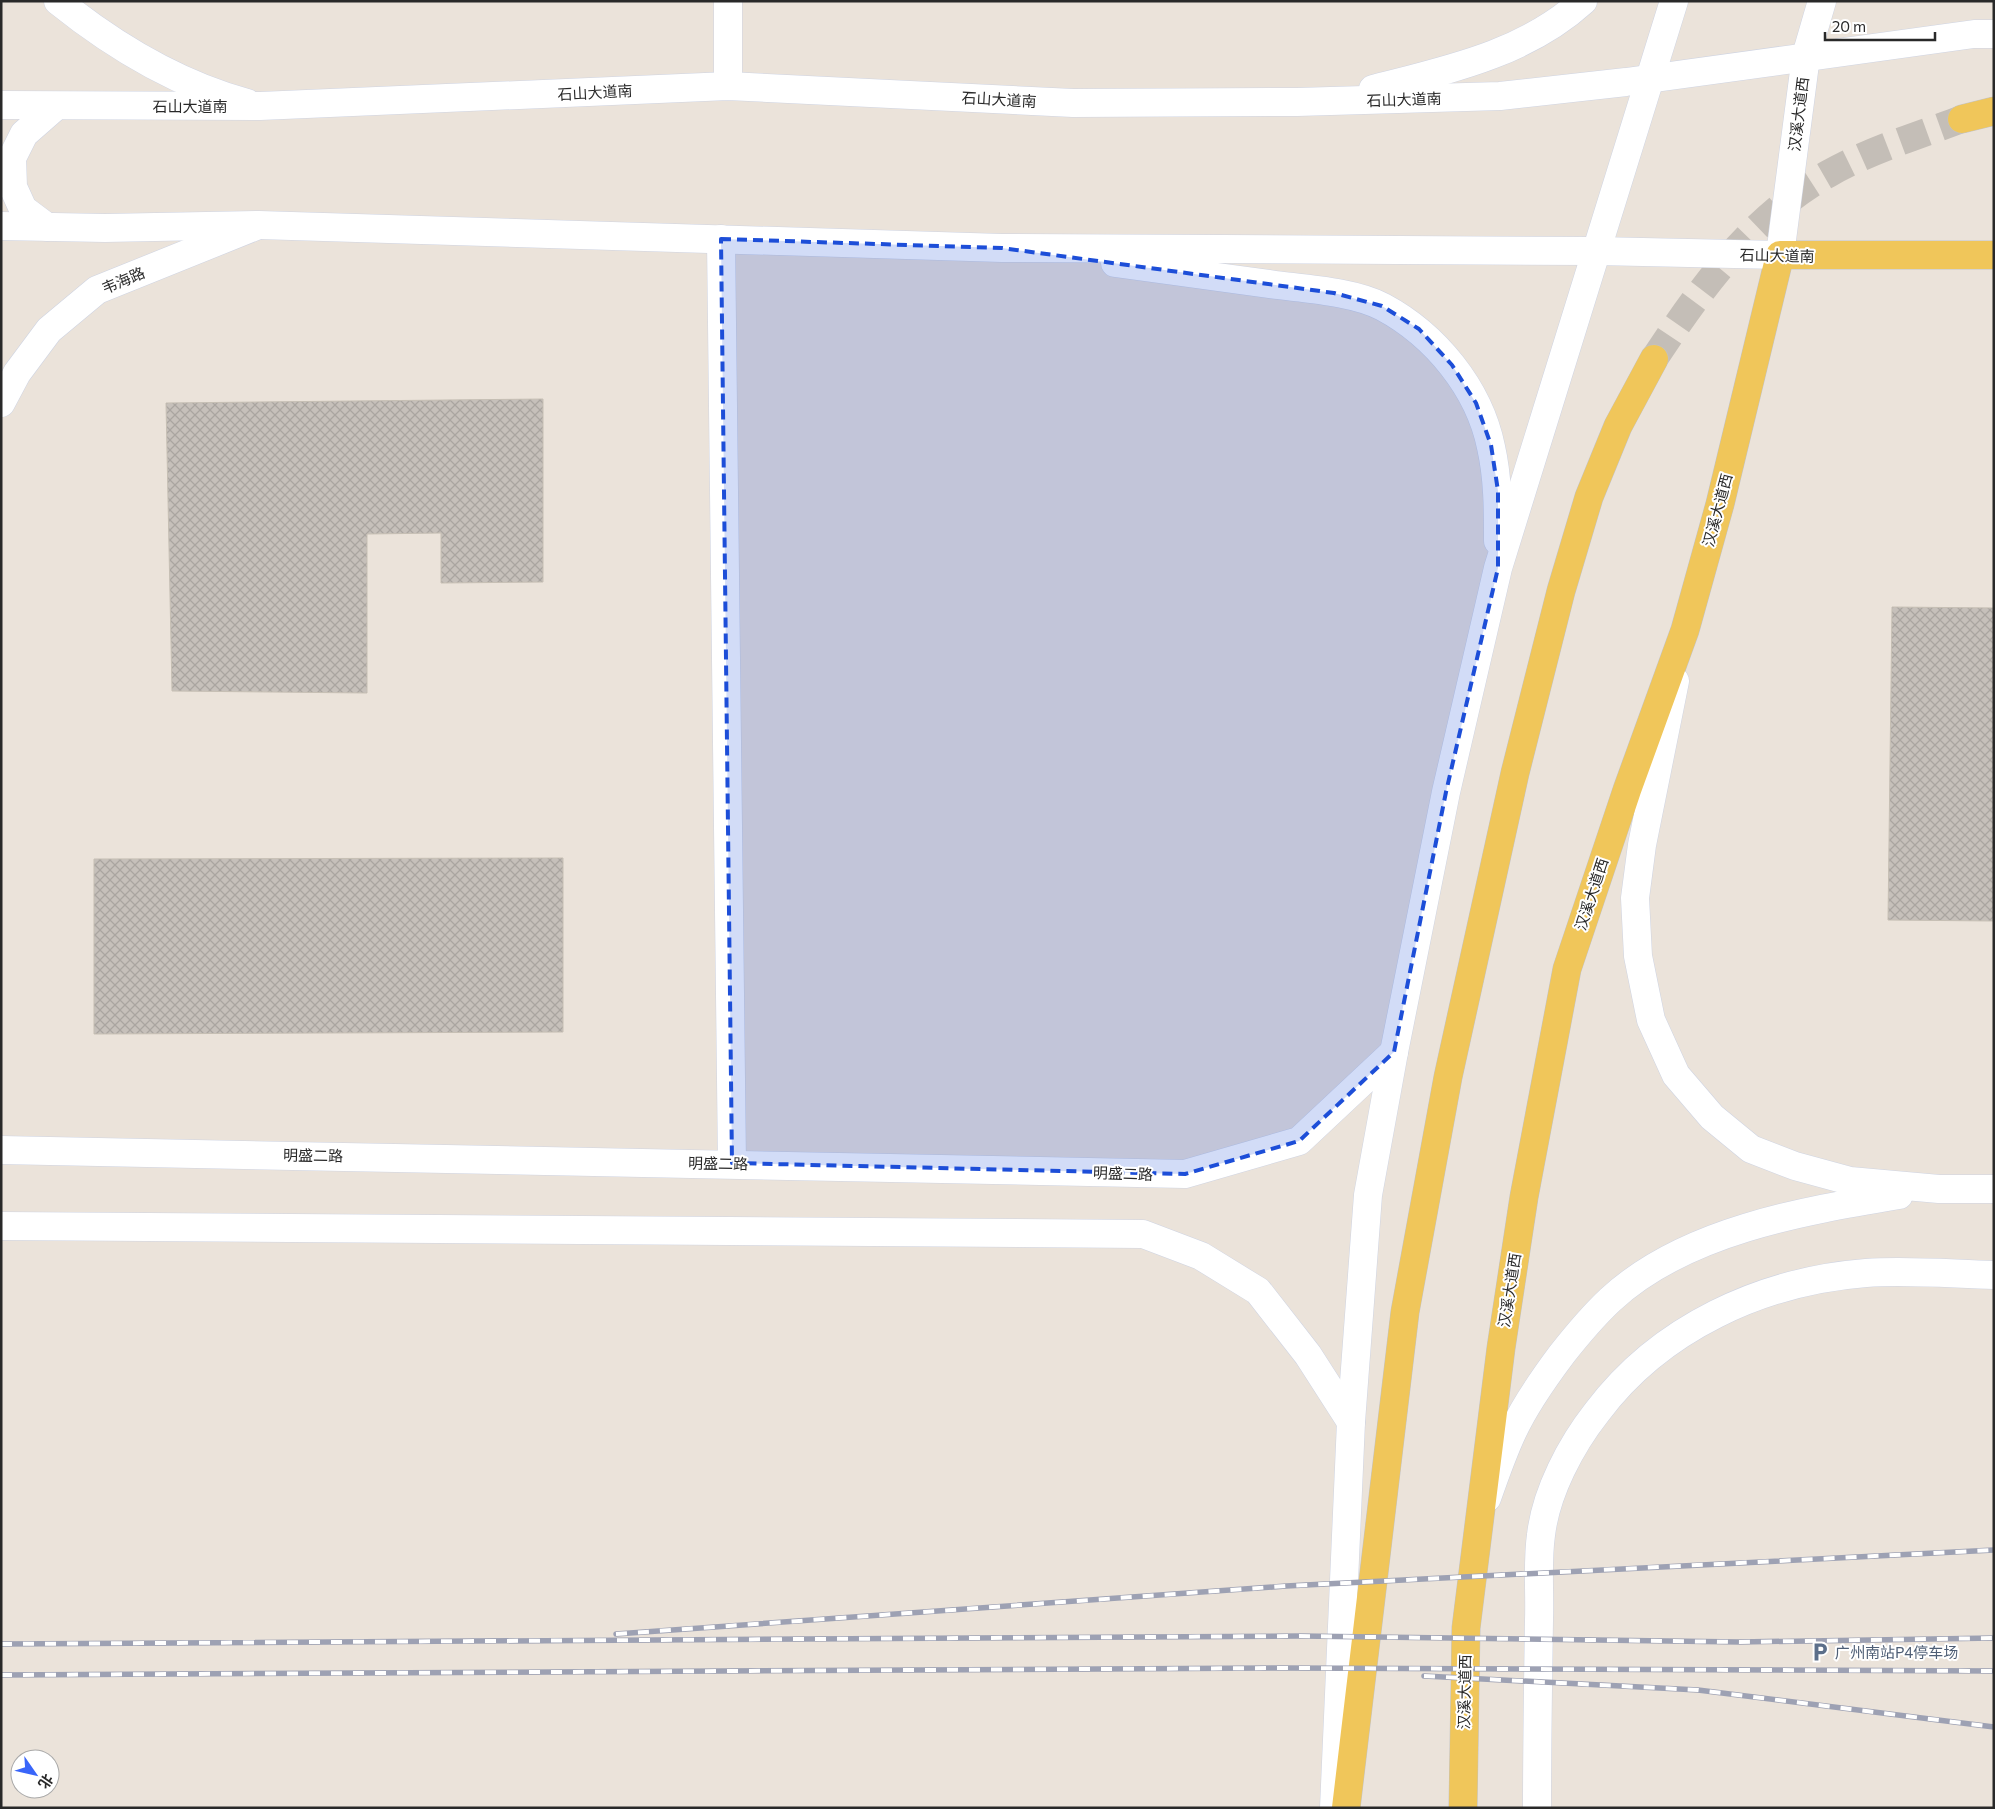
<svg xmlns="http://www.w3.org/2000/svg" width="1995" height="1809" font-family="Commissioner,'Noto Sans SC',sans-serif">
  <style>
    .building { fill: url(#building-cross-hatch); stroke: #c6bfb4 }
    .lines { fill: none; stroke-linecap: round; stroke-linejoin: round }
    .primary-tunnel { stroke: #c4beb7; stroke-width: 28; stroke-dasharray: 28 14; stroke-linecap: butt }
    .minor-casing { stroke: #cfd4e2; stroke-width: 29 }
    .tertiary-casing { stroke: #cfd4e2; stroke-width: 29 }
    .secondary-casing { stroke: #cfd4e2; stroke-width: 29 }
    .primary-casing { stroke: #c3c3c3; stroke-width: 29 }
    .minor { stroke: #fff; stroke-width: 28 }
    .tertiary { stroke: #fff; stroke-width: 28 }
    .secondary { stroke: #fff; stroke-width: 28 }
    .primary { stroke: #f0c65a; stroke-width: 28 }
    .rail-casing { stroke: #9da1b3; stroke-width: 5.5 }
    .rail { stroke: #fff; stroke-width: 4; stroke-dasharray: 11; stroke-linecap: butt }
    .marked { fill: #1d4ed8; fill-opacity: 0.2; stroke: #1d4ed8; stroke-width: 4; stroke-dasharray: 10 6; stroke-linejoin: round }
    .labels { text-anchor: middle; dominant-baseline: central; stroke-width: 4; stroke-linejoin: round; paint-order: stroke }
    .street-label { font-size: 15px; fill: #292929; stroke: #fff }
    .service-label { font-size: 15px; fill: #4e5e75; stroke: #fff; text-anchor: start }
  </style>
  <defs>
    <pattern id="building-cross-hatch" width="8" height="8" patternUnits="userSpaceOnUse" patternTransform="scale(1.25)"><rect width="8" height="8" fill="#c6c0ba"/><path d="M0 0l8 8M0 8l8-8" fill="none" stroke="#aaa5a0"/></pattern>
  </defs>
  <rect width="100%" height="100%" fill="#ebe3da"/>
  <g class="building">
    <polygon points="543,399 543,582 441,583 441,533 367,534 367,693 172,691 166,403"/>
    <polygon points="1892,607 1994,608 1994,921 1888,920"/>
    <polygon points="563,858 563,1032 94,1034 94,859"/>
  </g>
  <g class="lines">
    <path class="primary-tunnel" d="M1654,359C1701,288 1752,217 1828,174C1870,150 1917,136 1962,119"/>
    <defs>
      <g id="minor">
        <polyline points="728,1 728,86"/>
        <polyline points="721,239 732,1163"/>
      </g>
      <g id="tertiary">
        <path d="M58,1C114,46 177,84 247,103"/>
        <polyline points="1,403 17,373 49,330 97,290 256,226"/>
        <polyline points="1675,681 1642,845 1635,898 1638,956 1651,1020 1676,1075 1712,1117 1751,1149 1795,1166 1850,1181 1939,1189 1994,1189"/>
        <polyline points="1,1150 1185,1174 1299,1141 1394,1052"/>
        <polyline points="1,1226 1143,1234 1201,1256 1258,1291 1308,1355 1351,1422"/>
        <path d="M1487,1498C1495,1475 1503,1452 1513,1431C1526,1403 1544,1378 1562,1354C1577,1335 1593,1316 1610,1300C1684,1231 1803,1211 1899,1195"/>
        <path d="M1537,1808C1537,1745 1538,1683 1539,1620C1540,1592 1537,1562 1541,1535C1546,1492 1571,1445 1597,1412C1660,1328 1762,1281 1866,1273C1908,1270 1952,1274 1994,1275"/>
      </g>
      <g id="secondary">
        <path d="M1373,89C1447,70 1525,54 1583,1"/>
        <polyline points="1,105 260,106 728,86 1073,103 1297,102 1500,96 1626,82 1974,34 1994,34"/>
        <polyline points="1,226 105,228 259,225 1002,248 1597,251 1780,255 1806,56 1822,1"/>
        <polyline points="47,227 23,209 13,187 12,158 24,134 56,106"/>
        <path d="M1115,263C1169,270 1222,278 1276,285C1308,289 1355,292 1383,307C1435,335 1479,388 1491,447C1498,478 1498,509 1498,541"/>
        <polyline points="1334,1808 1351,1422 1368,1195 1394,1052 1446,792 1498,568 1674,1"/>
      </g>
      <g id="primary">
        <polyline points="1962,119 1994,111"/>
        <polyline points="1346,1808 1405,1312 1448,1077 1515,773 1561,591 1589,497 1618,426 1654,359"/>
        <polyline points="1463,1808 1466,1628 1501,1348 1524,1197 1567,969 1627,790 1685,630 1720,504 1780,255 1994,255"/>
      </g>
    </defs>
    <use href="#minor" class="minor-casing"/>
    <use href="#tertiary" class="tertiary-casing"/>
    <use href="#secondary" class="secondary-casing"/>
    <use href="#primary" class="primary-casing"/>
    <use href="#minor" class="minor"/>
    <use href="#tertiary" class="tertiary"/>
    <use href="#secondary" class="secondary"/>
    <use href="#primary" class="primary"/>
    <defs>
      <g id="rail">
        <polyline points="616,1634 1286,1586 1994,1550"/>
        <polyline points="1,1644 1300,1636 1740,1642 1994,1638"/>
        <polyline points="1,1675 1283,1668 1994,1671"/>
        <polyline points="1424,1676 1698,1690 1994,1727"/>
      </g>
    </defs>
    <use href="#rail" class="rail-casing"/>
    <use href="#rail" class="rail"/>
  </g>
  <path class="marked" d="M721,239L1002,248L1334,293L1382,306L1419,329L1452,365L1476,403L1491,445L1498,491V568L1446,792L1394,1052L1299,1141L1185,1174L732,1163Z"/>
  <defs>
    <symbol id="parking-bare" viewBox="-9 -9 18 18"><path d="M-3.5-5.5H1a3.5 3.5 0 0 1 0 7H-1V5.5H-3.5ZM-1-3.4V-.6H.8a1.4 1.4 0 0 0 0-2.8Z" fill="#5c6f8a" stroke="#fff" stroke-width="2.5" paint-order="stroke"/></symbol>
  </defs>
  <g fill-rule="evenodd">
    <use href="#parking-bare" x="1806" y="1638" width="28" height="28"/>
  </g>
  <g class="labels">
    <g class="street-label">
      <text transform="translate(595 92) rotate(-3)">石山大道南</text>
      <text transform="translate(999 99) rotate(3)">石山大道南</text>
      <text transform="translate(1404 99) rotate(-2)">石山大道南</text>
      <text x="190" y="106">石山大道南</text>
      <text transform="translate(1798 114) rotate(-83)">汉溪大道西</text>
      <text transform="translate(1777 255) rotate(1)">石山大道南</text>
      <text transform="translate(123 280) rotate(-23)">韦海路</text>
      <text transform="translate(1717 510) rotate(-75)">汉溪大道西</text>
      <text transform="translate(1591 894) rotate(-72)">汉溪大道西</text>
      <text transform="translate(313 1155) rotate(1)">明盛二路</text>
      <text transform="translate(718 1163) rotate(1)">明盛二路</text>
      <text transform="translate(1123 1173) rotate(2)">明盛二路</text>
      <text transform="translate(1509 1290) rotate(-81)">汉溪大道西</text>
      <text transform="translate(1464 1692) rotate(-89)">汉溪大道西</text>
    </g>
    <g class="service-label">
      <text x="1835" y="1652">广州南站P4停车场</text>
    </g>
  </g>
  <rect width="1995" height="1809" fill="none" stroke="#292929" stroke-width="5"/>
  <g transform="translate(35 1774) rotate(124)"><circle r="24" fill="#ffffff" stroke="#a9a9a9"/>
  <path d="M0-4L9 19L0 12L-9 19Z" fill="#3965f9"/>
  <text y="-8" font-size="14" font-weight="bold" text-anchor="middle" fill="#292929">北</text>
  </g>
  <path d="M1825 32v8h110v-8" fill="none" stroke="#292929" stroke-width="2.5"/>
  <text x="1832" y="32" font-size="15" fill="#292929" stroke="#ffffff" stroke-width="4" paint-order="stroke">20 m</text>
</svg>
